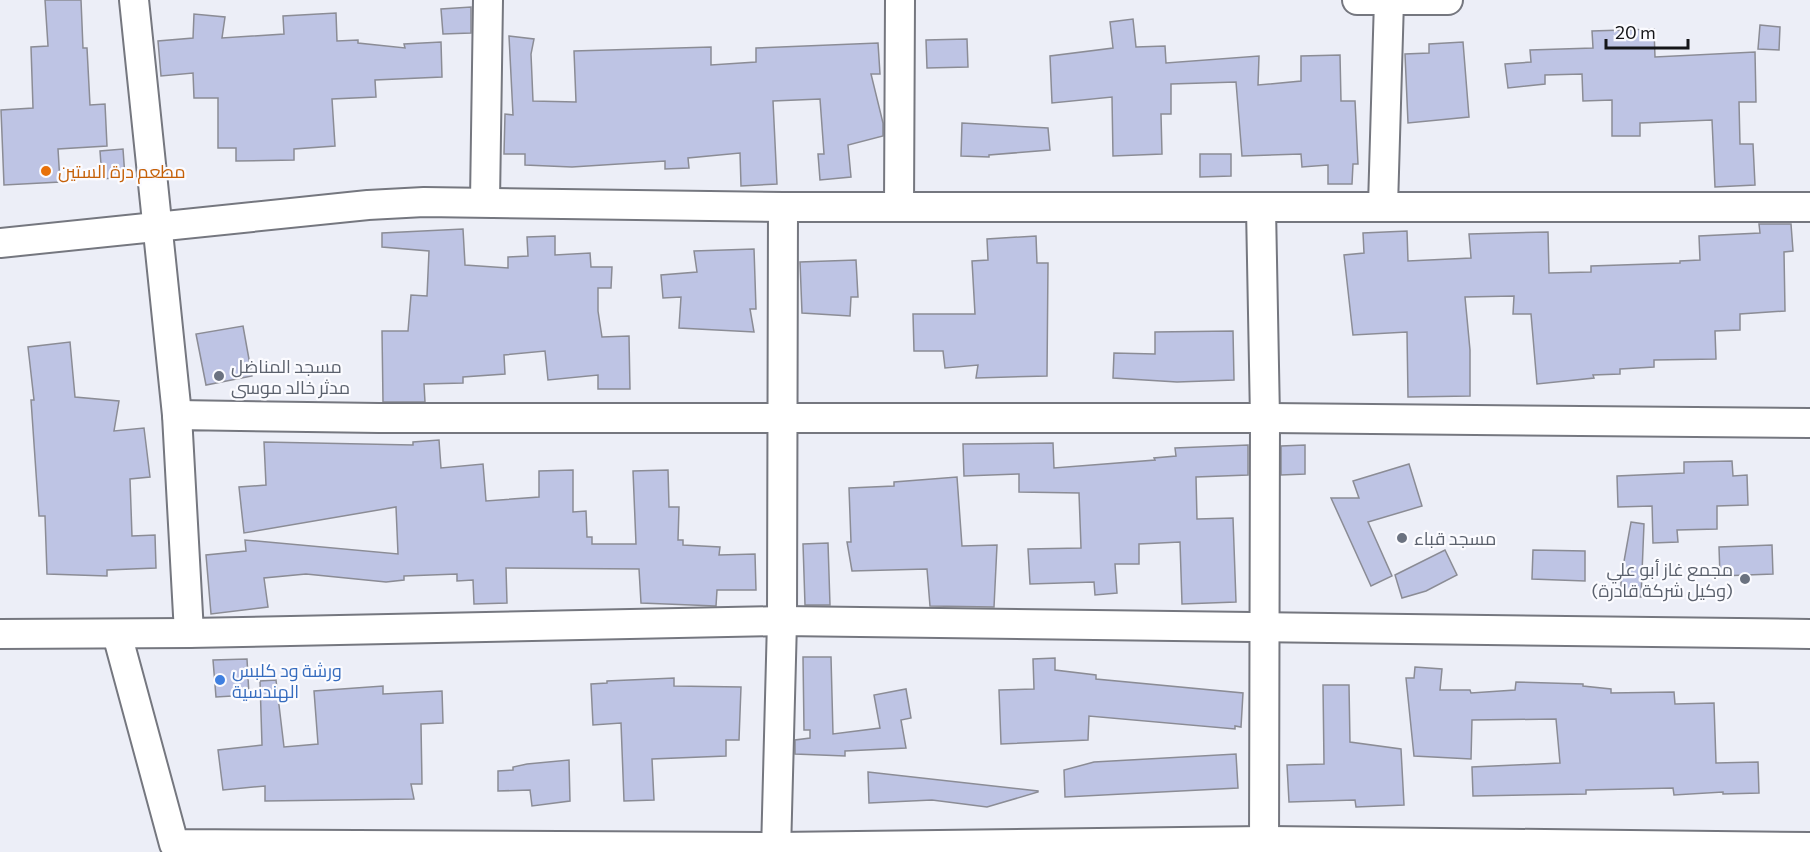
<svg xmlns="http://www.w3.org/2000/svg" width="1810" height="852" font-family="Commissioner,Cairo,sans-serif">
  <style>
    .building { fill: #bec4e4; stroke: #8b8c95; stroke-width: 1.5 }
    .lines { fill: none; stroke-linecap: round; stroke-linejoin: round }
    .minor-casing { stroke: #75777f; stroke-width: 32 }
    .minor { stroke: #fff; stroke-width: 28 }
    .food-dot { fill: #e8710a; stroke: #fbfbff; stroke-width: 2 }
    .worship-dot { fill: #6b7280; stroke: #fbfbff; stroke-width: 2 }
    .shop-dot { fill: #3f7fe0; stroke: #fbfbff; stroke-width: 2 }
    .labels { text-anchor: middle; dominant-baseline: central; stroke-width: 4.5; stroke-linejoin: round; paint-order: stroke }
    .food-label { font-size: 18px; fill: #c56008; stroke: #fbfbff; text-anchor: start }
    .worship-label { font-size: 18px; fill: #5b616d; stroke: #fbfbff; text-anchor: start }
    .shop-label { font-size: 18px; fill: #366cbe; stroke: #fbfbff; text-anchor: start }
  </style>
  <rect width="100%" height="100%" fill="#eceef7"/>
  <g class="building">
    <polygon points="45,0 81,0 83,48 87,48 90,105 105,104 107,146 58,149 60,182 4,185 1,110 33,108 31,47 48,46"/>
    <polygon points="471,7 471,33 443,34 441,9"/>
    <polygon points="336,13 337,41 358,40 358,43 405,48 404,44 441,42 442,77 375,80 376,97 332,99 335,146 294,149 294,160 236,161 236,148 218,148 218,98 194,98 193,73 161,76 158,41 193,38 194,14 225,17 222,38 284,34 283,16"/>
    <polygon points="1133,19 1136,47 1165,46 1166,63 1259,56 1258,85 1301,81 1301,56 1340,55 1341,101 1355,101 1358,164 1353,164 1352,184 1328,184 1328,165 1302,167 1301,154 1242,156 1236,82 1171,84 1171,114 1161,114 1162,154 1113,156 1112,97 1052,103 1050,56 1113,48 1110,22"/>
    <polygon points="1760,25 1780,27 1779,50 1758,49"/>
    <polygon points="1654,29 1655,57 1755,52 1756,102 1739,102 1740,144 1753,144 1755,185 1715,187 1712,120 1640,123 1640,136 1612,136 1612,100 1583,101 1582,74 1545,75 1545,84 1508,88 1505,64 1531,62 1530,50 1593,48 1592,31"/>
    <polygon points="509,36 534,39 531,54 533,101 576,102 574,51 711,47 711,65 756,62 756,48 878,43 880,74 871,74 883,123 883,136 848,145 851,177 820,180 818,154 824,154 820,99 773,101 777,184 741,186 740,153 688,158 689,168 665,169 665,161 572,167 525,165 525,154 504,154 505,114 513,115"/>
    <polygon points="967,39 968,67 927,68 926,40"/>
    <polygon points="1463,42 1469,117 1408,123 1405,54 1429,53 1429,44"/>
    <polygon points="962,123 1048,128 1050,150 989,155 989,157 961,156"/>
    <polygon points="123,149 125,177 102,179 100,151"/>
    <polygon points="1200,154 1231,154 1231,176 1200,177"/>
    <polygon points="1759,224 1791,224 1793,251 1784,252 1785,311 1740,314 1740,330 1715,331 1716,359 1654,360 1654,367 1620,369 1620,374 1593,375 1594,378 1537,384 1531,314 1513,314 1514,296 1465,297 1470,350 1470,396 1408,397 1407,332 1353,335 1344,255 1364,253 1363,233 1407,231 1408,261 1471,258 1469,234 1548,232 1549,273 1591,272 1591,266 1680,263 1680,261 1700,260 1699,236 1760,233"/>
    <polygon points="463,229 465,265 508,268 508,257 528,256 527,237 555,236 555,255 590,253 591,267 612,267 611,288 598,288 598,311 602,337 629,336 630,389 598,389 598,375 548,380 545,351 504,355 505,374 463,377 463,383 424,384 425,402 383,402 382,331 408,331 411,295 427,296 429,251 382,247 382,233"/>
    <polygon points="1036,236 1037,263 1048,263 1047,376 976,378 978,365 945,368 943,351 914,351 913,314 975,314 972,261 988,260 987,239"/>
    <polygon points="754,249 756,309 750,309 754,332 679,328 681,297 663,298 661,275 697,272 694,251"/>
    <polygon points="856,260 858,297 851,297 850,316 802,313 800,262"/>
    <polygon points="243,326 252,376 206,385 196,334"/>
    <polygon points="1233,331 1234,380 1177,382 1113,378 1114,353 1155,354 1155,332"/>
    <polygon points="70,342 75,397 119,401 114,431 144,428 150,477 130,479 132,536 155,535 156,568 107,570 107,576 47,574 45,516 39,516 31,400 34,400 28,347"/>
    <polygon points="439,440 441,468 483,464 486,501 539,497 539,471 573,470 573,512 586,511 587,537 592,537 592,544 636,544 633,471 668,470 669,507 679,507 678,540 683,540 683,545 720,547 719,555 755,554 756,590 717,590 716,606 641,603 639,569 506,568 507,603 474,604 473,580 457,581 457,574 404,576 404,580 386,582 306,574 264,578 268,607 211,614 206,555 246,551 245,540 398,554 396,507 244,533 239,487 266,485 264,442 413,445 413,442"/>
    <polygon points="1053,443 1054,468 1155,460 1154,458 1176,456 1175,448 1248,445 1248,475 1196,477 1197,519 1233,518 1236,602 1182,604 1180,542 1139,544 1139,564 1115,564 1117,593 1095,595 1094,582 1030,584 1028,549 1081,548 1079,493 1019,492 1019,474 964,476 963,444"/>
    <polygon points="1305,445 1305,474 1281,475 1281,446"/>
    <polygon points="1732,461 1733,476 1747,475 1748,505 1717,506 1717,529 1677,530 1678,542 1653,543 1652,506 1618,507 1617,476 1684,473 1684,462"/>
    <polygon points="1409,464 1422,506 1368,522 1392,576 1371,586 1331,498 1359,498 1353,481"/>
    <polygon points="957,477 962,546 997,545 994,607 930,606 927,569 852,571 847,542 851,542 849,488 894,486 894,482"/>
    <polygon points="1631,522 1644,524 1641,597 1621,596 1621,578"/>
    <polygon points="828,543 830,605 805,605 803,544"/>
    <polygon points="1772,545 1773,574 1720,576 1719,547"/>
    <polygon points="1445,550 1457,575 1426,591 1402,598 1395,575"/>
    <polygon points="1533,550 1585,551 1585,581 1532,579"/>
    <polygon points="803,657 831,657 833,734 880,728 874,695 906,689 911,718 901,720 906,748 845,751 845,756 795,754 795,740 810,738 810,730 804,730"/>
    <polygon points="1055,658 1055,670 1096,675 1096,679 1243,693 1241,727 1235,726 1235,729 1089,716 1088,740 1001,744 999,690 1034,689 1033,659"/>
    <polygon points="247,659 249,695 216,697 213,660"/>
    <polygon points="1415,667 1442,669 1440,690 1470,690 1471,693 1515,690 1516,682 1583,684 1583,686 1611,689 1611,693 1674,692 1675,704 1714,703 1716,763 1758,762 1759,793 1723,794 1723,792 1674,795 1673,788 1586,790 1586,794 1473,796 1472,767 1560,763 1556,719 1472,720 1471,759 1414,756 1406,678 1414,678"/>
    <polygon points="674,678 674,686 741,687 739,740 726,740 726,756 652,759 654,800 624,801 621,723 593,725 591,684 607,683 607,681"/>
    <polygon points="276,680 284,747 318,744 314,691 383,686 383,694 442,691 443,723 421,724 422,784 411,784 414,799 265,801 265,786 223,790 218,750 262,745 260,681"/>
    <polygon points="1323,685 1349,685 1350,742 1401,749 1404,805 1356,807 1355,800 1289,802 1287,765 1324,764"/>
    <polygon points="1236,754 1238,788 1065,797 1064,770 1094,762"/>
    <polygon points="569,760 570,801 532,806 530,790 498,791 498,771 513,770 513,767 527,764"/>
    <polygon points="868,772 1038,791 1038,792 987,807 932,800 869,803"/>
  </g>
  <g class="lines">
    <defs>
      <g id="minor">
        <polyline points="134,0 177,415"/>
        <polyline points="1357,0 1448,0"/>
        <polyline points="485,201 488,0"/>
        <polyline points="1383,206 1389,0"/>
        <polyline points="899,207 900,0"/>
        <polyline points="1261,208 1265,418 1264,852"/>
        <polyline points="0,243 368,205 424,202 783,207 1810,207"/>
        <polyline points="189,633 177,415 379,418 1265,418 1810,423"/>
        <polyline points="0,634 189,633 782,621 1810,634"/>
        <polyline points="117,634 174,844 777,847 1264,841 1810,847"/>
        <polyline points="776,852 782,621 783,207"/>
      </g>
    </defs>
    <use href="#minor" class="minor-casing"/>
    <use href="#minor" class="minor"/>
  </g>
  <circle class="food-dot" cx="46" cy="171" r="6"/>
  <g class="worship-dot">
    <circle cx="219" cy="376" r="6"/>
    <circle cx="1402" cy="538" r="6"/>
    <circle cx="1745" cy="579" r="6"/>
  </g>
  <circle class="shop-dot" cx="220" cy="680" r="6"/>
  <g class="labels">
    <g class="food-label">
      <text x="58" y="171">مطعم درة الستين</text>
    </g>
    <g class="worship-label">
      <text x="231" y="366">مسجد المناضل<tspan x="231" dy="21">مدثر خالد موسى</tspan></text>
      <text x="1414" y="538">مسجد قباء</text>
      <text x="1733" y="569" text-anchor="end">مجمع غاز أبو علي<tspan x="1733" dy="21">(وكيل شركة قادرة)</tspan></text>
    </g>
    <g class="shop-label">
      <text x="232" y="670">ورشة ود كلبس<tspan x="232" dy="21">الهندسية</tspan></text>
    </g>
  </g>
  <path d="M1606 39v9h82v-9" fill="none" stroke="#151619" stroke-width="3"/>
  <text x="1615" y="39" font-size="18" fill="#151619" stroke="#fbfbff" stroke-width="4.5" paint-order="stroke">20 m</text>
</svg>
